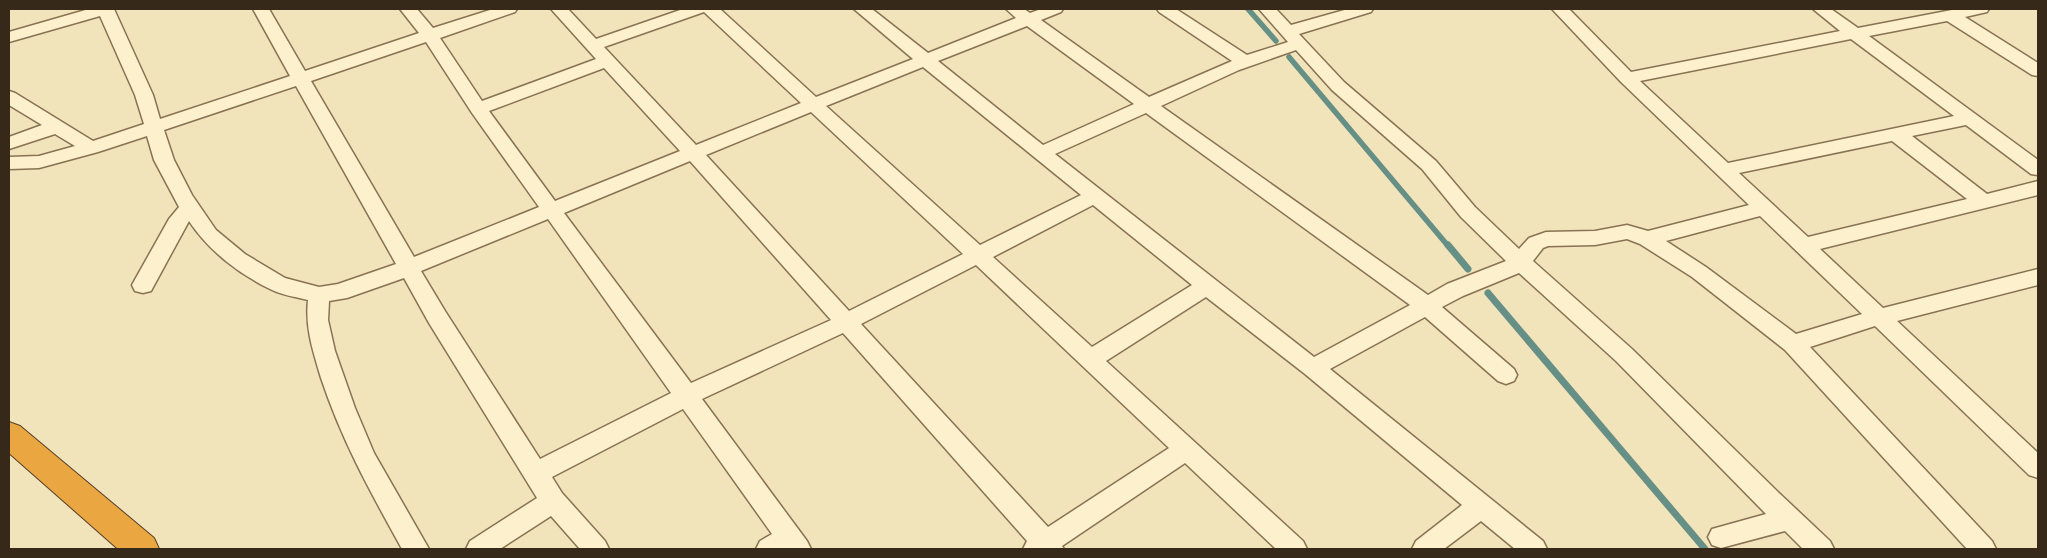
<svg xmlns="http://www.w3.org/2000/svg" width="2047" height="558" font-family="'Times New Roman',serif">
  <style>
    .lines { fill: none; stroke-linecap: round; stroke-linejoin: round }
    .stream-far1 { stroke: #668f86; stroke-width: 5.5 }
    .stream { stroke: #668f86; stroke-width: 7 }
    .minor-casing { stroke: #897253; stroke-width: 3 }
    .highway-casing { stroke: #563f28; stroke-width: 2 }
    .minor { fill: #fcf0cd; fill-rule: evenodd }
    .highway { fill: #eaa641; fill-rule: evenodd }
  </style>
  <rect width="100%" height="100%" fill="#f1e3ba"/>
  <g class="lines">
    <g class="stream-far1">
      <polyline points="1248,9 1276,41"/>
      <polyline points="1289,57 1449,247"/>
    </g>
    <g class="stream">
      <polyline points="1448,245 1468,269"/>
      <polyline points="1488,293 1705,549"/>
    </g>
    <defs>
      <path id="minor" d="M89,9H114L153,95L160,119L290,76L253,9H269L305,71L419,33L400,9H417L433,28L493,9H517L515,12L440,38L482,101L596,59L551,9H568L596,39L683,9H720L816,97L913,59L854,9H872L928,53L1016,18L1006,9H1024L1030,13L1041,9H1063L1061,12L1041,20L1149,97L1232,61L1159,12L1157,9H1176L1247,55L1288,42L1259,9H1276L1291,25L1348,9H1373L1371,12L1299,34L1344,82L1436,161L1475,207L1519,249L1529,238L1546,232L1595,231L1627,225L1648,231L1749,205L1621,82L1552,9H1569L1631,72L1840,31L1813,9H1831L1858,28L1957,9H1989L1987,12L1965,17L2038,63V76L2032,75L1947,21L1869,36L2038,160V175L2031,174L1966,125L1912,136L1987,194L2038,181V195L1820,249L1883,308L2038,269V285L1897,321L2038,453V478L2029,475L1875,326L1810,347L1992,541L1996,549H1967L1785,350L1692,277L1640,244L1627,239L1595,245L1548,246L1543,248L1533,261L1632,349L1779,493L1830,541L1834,549H1803L1785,531L1721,548L1712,545L1708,537L1712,529L1766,514L1616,361L1519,273L1463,296L1442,307L1514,369L1517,375L1514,381L1506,384L1498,381L1425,317L1330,369L1543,541L1547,549H1515L1481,521L1444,549H1412L1416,541L1462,505L1305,374L1206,297L1106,361L1303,541L1307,549H1276L1185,463L1062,546L1064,549H1023L1027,541L843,333L702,399L807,541L811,549H756L760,541L772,534L683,409L552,477L562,493L605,541L609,549H580L551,516L500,549H466L470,541L537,498L429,323L404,278L347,298L329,301L328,320L335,351L355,408L374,453L429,549H402C370,491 342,441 321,378C313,351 305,328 308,300C296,297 281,295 270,289C239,274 208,250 189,221L151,291L143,293L135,291L132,285L169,219L179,207L154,160L147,136L98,152L39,168L9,169V157L39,156L75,146L55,134L9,149V137L42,125L9,105V91L15,93L93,141L144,124L135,95L100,16L9,42V32ZM704,12L801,103L696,145L604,47ZM1027,26L1134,104L1043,145L938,61ZM1851,39L1954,116L1728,163L1640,81ZM426,42L472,113L539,207L414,257L311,81ZM1296,50L1332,90L1422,169L1461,217L1506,261L1447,284L1428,295L1161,106L1239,70ZM923,67L1081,195L980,245L826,106ZM604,68L680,151L555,201L489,111ZM296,86L396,264L338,284L319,287L285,278L245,254L216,230L192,195L174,160L164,130ZM811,112L963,254L849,311L706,155ZM1146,113L1410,305L1314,357L1055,154ZM1892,141L1967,199L1808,237L1739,173ZM690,161L831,320L691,383L564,213ZM1093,205L1192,285L1092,347L993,257ZM1760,216L1862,314L1796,334L1706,267L1666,241ZM548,219L671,393L540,459L445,311L421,271ZM976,265L1169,448L1048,527L861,324Z"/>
      <polygon id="highway" points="9,422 20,426 154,538 159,549 118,549 9,453"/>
    </defs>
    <use href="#minor" class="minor-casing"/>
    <use href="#highway" class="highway-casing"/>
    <use href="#minor" class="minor"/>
    <use href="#highway" class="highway"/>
  </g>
  <rect width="2047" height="558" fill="none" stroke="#372919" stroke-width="20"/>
</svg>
